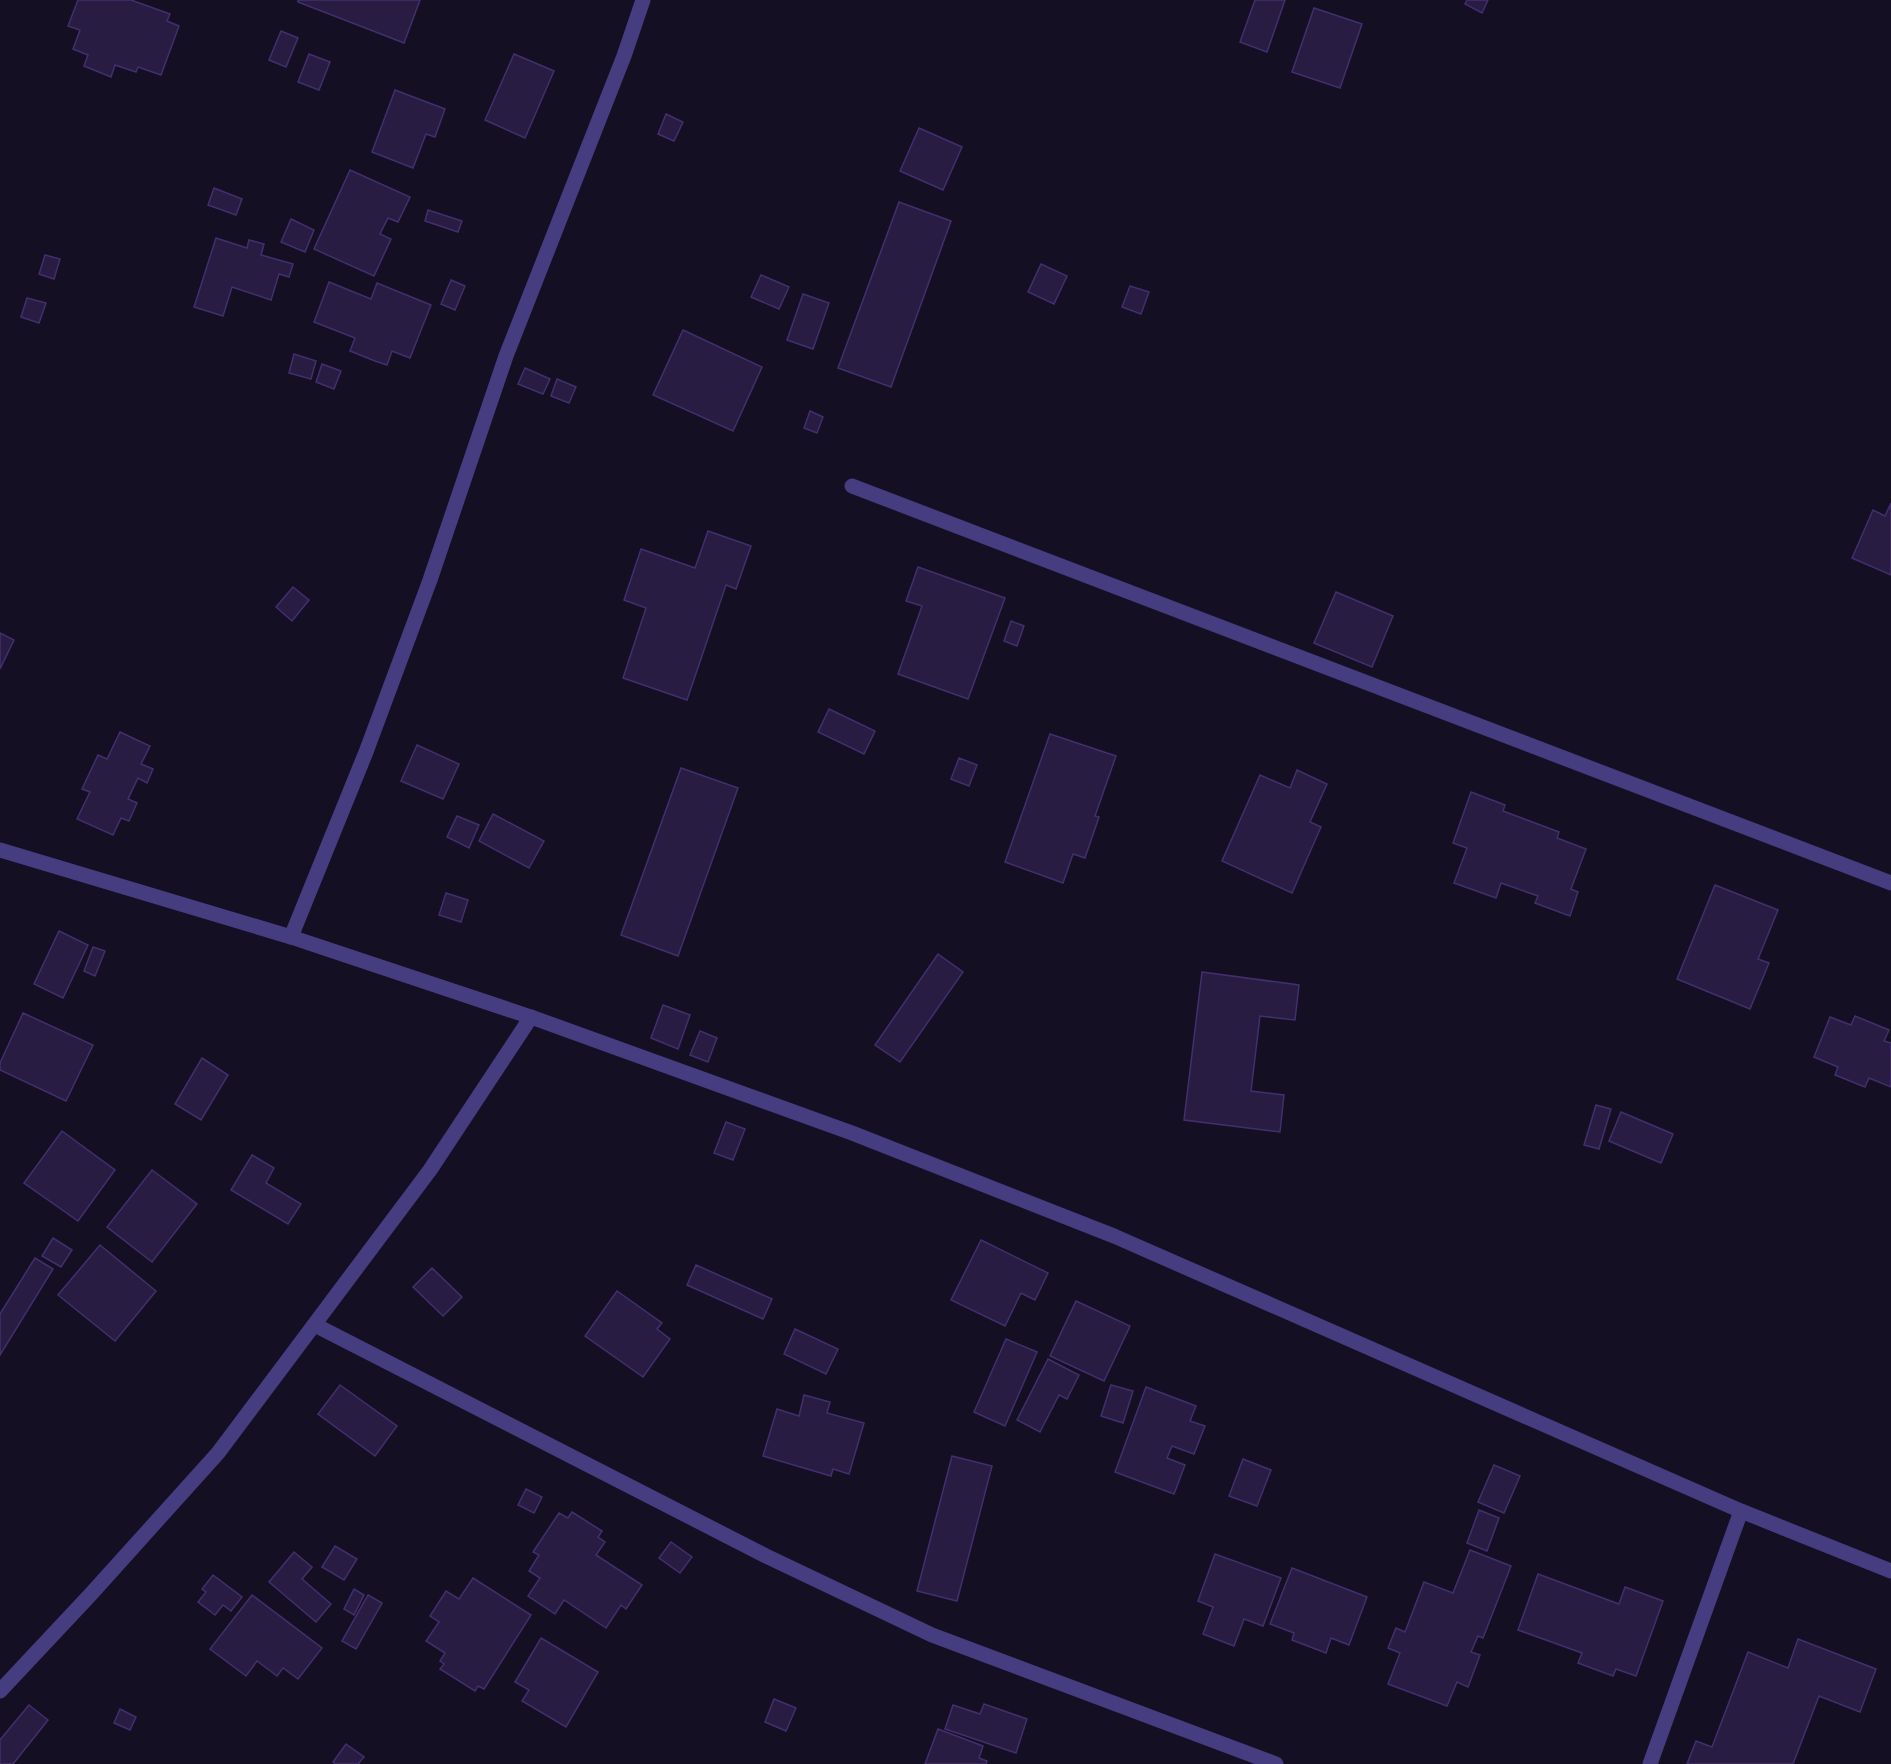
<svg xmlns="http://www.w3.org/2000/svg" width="1891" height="1764" font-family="Ubuntu,sans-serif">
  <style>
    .building { fill: #281c43; stroke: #422f6e; stroke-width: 1.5 }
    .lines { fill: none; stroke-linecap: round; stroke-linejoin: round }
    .minor { stroke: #463c80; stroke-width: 15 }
  </style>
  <rect width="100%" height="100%" fill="#150f23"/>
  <g class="building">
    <polygon points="78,0 131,0 170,14 167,21 179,26 161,75 138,67 136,72 115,65 111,77 84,66 88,55 73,49 80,30 68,26"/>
    <polygon points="298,0 420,0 404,43 298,2"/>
    <polygon points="1255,0 1285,0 1267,52 1240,42"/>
    <polygon points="1467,0 1488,0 1482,13 1465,4"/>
    <polygon points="1314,8 1362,24 1340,88 1292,72"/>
    <polygon points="281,31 298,38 286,67 269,60"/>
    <polygon points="309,54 330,62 319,90 298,82"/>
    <polygon points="514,54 554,71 525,138 485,120"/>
    <polygon points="395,90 445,109 435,137 426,134 413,168 372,152"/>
    <polygon points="666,114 683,122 674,141 658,134"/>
    <polygon points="919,128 962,147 943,190 900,171"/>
    <polygon points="350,170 410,197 398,222 388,218 380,234 391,239 374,276 314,249"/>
    <polygon points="214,188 242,199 236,215 208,205"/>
    <polygon points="899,202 951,221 891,387 838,368"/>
    <polygon points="428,210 462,221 458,232 425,221"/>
    <polygon points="291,219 314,230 305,252 281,242"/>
    <polygon points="216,238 247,248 249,240 264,244 261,255 293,264 289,277 279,274 271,300 232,287 223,316 194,307"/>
    <polygon points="45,255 60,259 54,279 39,274"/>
    <polygon points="1041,264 1067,276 1054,304 1028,292"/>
    <polygon points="761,275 789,287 779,309 751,297"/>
    <polygon points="451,280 465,286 455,310 441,304"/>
    <polygon points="329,282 371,299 377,283 431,305 410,358 392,351 387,365 375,361 350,351 355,338 314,322"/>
    <polygon points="1130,286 1149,292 1141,314 1122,307"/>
    <polygon points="803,294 829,303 813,349 787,340"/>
    <polygon points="27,298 46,303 39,323 21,317"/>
    <polygon points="683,330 762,367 733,431 653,395"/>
    <polygon points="294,354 316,361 311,379 289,373"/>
    <polygon points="322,364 341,371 334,389 316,382"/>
    <polygon points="525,368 550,379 543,394 518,384"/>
    <polygon points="557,379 576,387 569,403 551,396"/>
    <polygon points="810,411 823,417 817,433 804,428"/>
    <polygon points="1891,503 1891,575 1852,558 1873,510 1885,516"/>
    <polygon points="708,531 751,546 736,589 726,585 687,700 623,678 646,608 624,600 641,549 695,568"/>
    <polygon points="918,567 1005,598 968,699 898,674 922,606 906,601"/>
    <polygon points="293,587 309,600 292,621 276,607"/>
    <polygon points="1336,592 1393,616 1372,667 1314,643"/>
    <polygon points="1011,621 1024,626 1017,646 1004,641"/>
    <polygon points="0,633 14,640 0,669"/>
    <polygon points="829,709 875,731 864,754 818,732"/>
    <polygon points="120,732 150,746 141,764 153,769 147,783 138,778 128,799 137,803 129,821 121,818 113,835 77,819 90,792 82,789 98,755 107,759"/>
    <polygon points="1050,734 1116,756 1095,816 1099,817 1085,858 1073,854 1063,883 1005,862"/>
    <polygon points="417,745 459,764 443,799 401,781"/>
    <polygon points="959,758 977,765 969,786 951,779"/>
    <polygon points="681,768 738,788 678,956 621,935"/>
    <polygon points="1297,770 1327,784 1310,822 1321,827 1292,893 1222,861 1260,775 1290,788"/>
    <polygon points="1471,792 1505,805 1503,811 1559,832 1557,838 1586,849 1571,889 1578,892 1570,916 1535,903 1538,896 1501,883 1496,898 1454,883 1467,848 1453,843"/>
    <polygon points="493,814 544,841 529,868 479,841"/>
    <polygon points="457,816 479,825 469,848 447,837"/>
    <polygon points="1715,885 1778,910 1758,959 1769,963 1750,1009 1677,979"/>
    <polygon points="446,893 468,900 461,922 439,915"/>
    <polygon points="59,931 88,945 63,998 34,984"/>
    <polygon points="93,947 105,951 95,976 84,971"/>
    <polygon points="938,954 963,972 900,1062 875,1045"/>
    <polygon points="1202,972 1299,985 1295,1020 1260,1016 1251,1091 1284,1095 1280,1132 1184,1120"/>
    <polygon points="663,1005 690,1015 678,1049 651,1038"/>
    <polygon points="23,1013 93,1045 66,1101 0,1070 0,1063"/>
    <polygon points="1855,1016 1889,1030 1884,1041 1891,1043 1891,1087 1869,1078 1865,1087 1835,1075 1838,1067 1814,1057 1830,1017 1851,1025"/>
    <polygon points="700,1031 717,1038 708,1062 690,1055"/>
    <polygon points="202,1058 228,1075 201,1120 175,1104"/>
    <polygon points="1596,1105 1611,1109 1599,1149 1584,1145"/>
    <polygon points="1621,1112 1673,1134 1661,1163 1609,1141"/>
    <polygon points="726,1122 745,1129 733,1160 714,1153"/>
    <polygon points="62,1131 115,1170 78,1221 24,1183"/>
    <polygon points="252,1155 274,1168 266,1183 301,1204 288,1224 231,1190"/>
    <polygon points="152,1170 197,1204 152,1262 107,1227"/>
    <polygon points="53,1238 72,1250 61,1267 42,1256"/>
    <polygon points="981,1240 1048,1273 1035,1300 1021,1293 1005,1326 951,1300"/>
    <polygon points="100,1245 156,1291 115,1341 58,1295"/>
    <polygon points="35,1258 53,1269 0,1355 0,1314"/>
    <polygon points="696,1265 772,1299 763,1319 687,1285"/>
    <polygon points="432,1268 462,1297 443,1316 413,1287"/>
    <polygon points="617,1291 662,1323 657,1329 670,1339 643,1377 585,1336"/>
    <polygon points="1076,1301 1130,1326 1104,1381 1050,1356"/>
    <polygon points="795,1329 838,1349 826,1374 784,1354"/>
    <polygon points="1006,1339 1037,1352 1005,1426 974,1412"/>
    <polygon points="1048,1359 1079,1375 1067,1399 1059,1395 1040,1432 1017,1420"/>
    <polygon points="340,1385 397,1426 375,1456 318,1414"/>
    <polygon points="1111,1385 1133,1391 1123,1423 1101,1416"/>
    <polygon points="1146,1387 1196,1406 1190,1421 1205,1426 1194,1454 1172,1446 1167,1458 1185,1465 1174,1494 1115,1472"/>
    <polygon points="804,1395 830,1402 827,1413 864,1423 849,1474 833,1469 831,1476 763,1456 777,1409 799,1416"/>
    <polygon points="952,1456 992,1466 957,1601 917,1591"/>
    <polygon points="1243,1459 1271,1470 1257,1506 1229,1496"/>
    <polygon points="1494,1465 1520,1476 1504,1513 1478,1502"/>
    <polygon points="526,1489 542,1497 534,1513 518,1505"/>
    <polygon points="1479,1510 1499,1518 1487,1551 1467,1543"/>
    <polygon points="572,1512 602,1531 598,1537 605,1542 596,1555 642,1585 626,1609 621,1605 606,1628 564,1600 555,1614 528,1596 540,1578 529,1571 539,1555 533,1552 559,1513 568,1518"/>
    <polygon points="671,1542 692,1557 680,1573 659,1558"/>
    <polygon points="335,1546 357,1559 344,1580 322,1567"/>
    <polygon points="1470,1550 1511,1566 1483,1638 1478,1636 1471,1652 1480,1655 1468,1687 1457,1682 1447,1706 1388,1684 1400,1653 1388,1648 1396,1628 1405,1632 1424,1582 1453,1593"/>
    <polygon points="294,1552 312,1567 302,1579 331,1604 316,1622 269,1582"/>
    <polygon points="1215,1554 1281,1578 1263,1626 1244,1619 1234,1646 1203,1634 1213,1607 1198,1601"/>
    <polygon points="1292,1568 1367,1597 1349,1645 1331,1638 1326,1653 1292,1640 1294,1633 1270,1624"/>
    <polygon points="1538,1574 1619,1604 1625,1587 1663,1601 1636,1676 1616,1669 1613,1676 1578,1663 1582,1653 1518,1630"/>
    <polygon points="213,1575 242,1597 231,1611 223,1605 215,1615 198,1602 206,1592 202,1589"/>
    <polygon points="473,1578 531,1615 484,1689 478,1686 475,1691 440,1669 444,1664 440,1661 445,1653 426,1641 439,1622 430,1616 446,1591 459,1599"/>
    <polygon points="354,1589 364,1595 354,1615 344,1609"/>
    <polygon points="252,1595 322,1648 298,1679 283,1668 277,1676 257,1661 246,1676 210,1649"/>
    <polygon points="368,1595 382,1603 356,1649 342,1641"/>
    <polygon points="541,1638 598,1672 566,1727 522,1701 529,1690 515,1682"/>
    <polygon points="1798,1639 1876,1669 1860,1712 1819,1696 1793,1764 1687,1764 1696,1741 1712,1747 1748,1652 1788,1668"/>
    <polygon points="774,1699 796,1708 786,1731 765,1722"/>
    <polygon points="984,1704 1027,1719 1016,1753 945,1729 953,1705 980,1714"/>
    <polygon points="29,1705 48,1720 13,1764 0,1764 0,1740"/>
    <polygon points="120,1709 136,1717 130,1730 114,1723"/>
    <polygon points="938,1729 983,1746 979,1758 987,1761 986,1764 925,1764"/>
    <polygon points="346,1744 364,1757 358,1764 336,1764 333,1762"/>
  </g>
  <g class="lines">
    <g class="minor">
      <polyline points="852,486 1891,883"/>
      <polyline points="0,850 291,937 531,1017 852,1133 1114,1236 1741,1511 1891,1571"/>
      <polyline points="291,937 366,752 430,580 506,356 624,56 643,0"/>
      <polyline points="315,1325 766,1556 932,1635 1276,1764"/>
      <polyline points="0,1691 91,1594 218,1453 430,1170 531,1017"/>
      <polyline points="1650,1764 1741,1511"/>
    </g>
  </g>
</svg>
